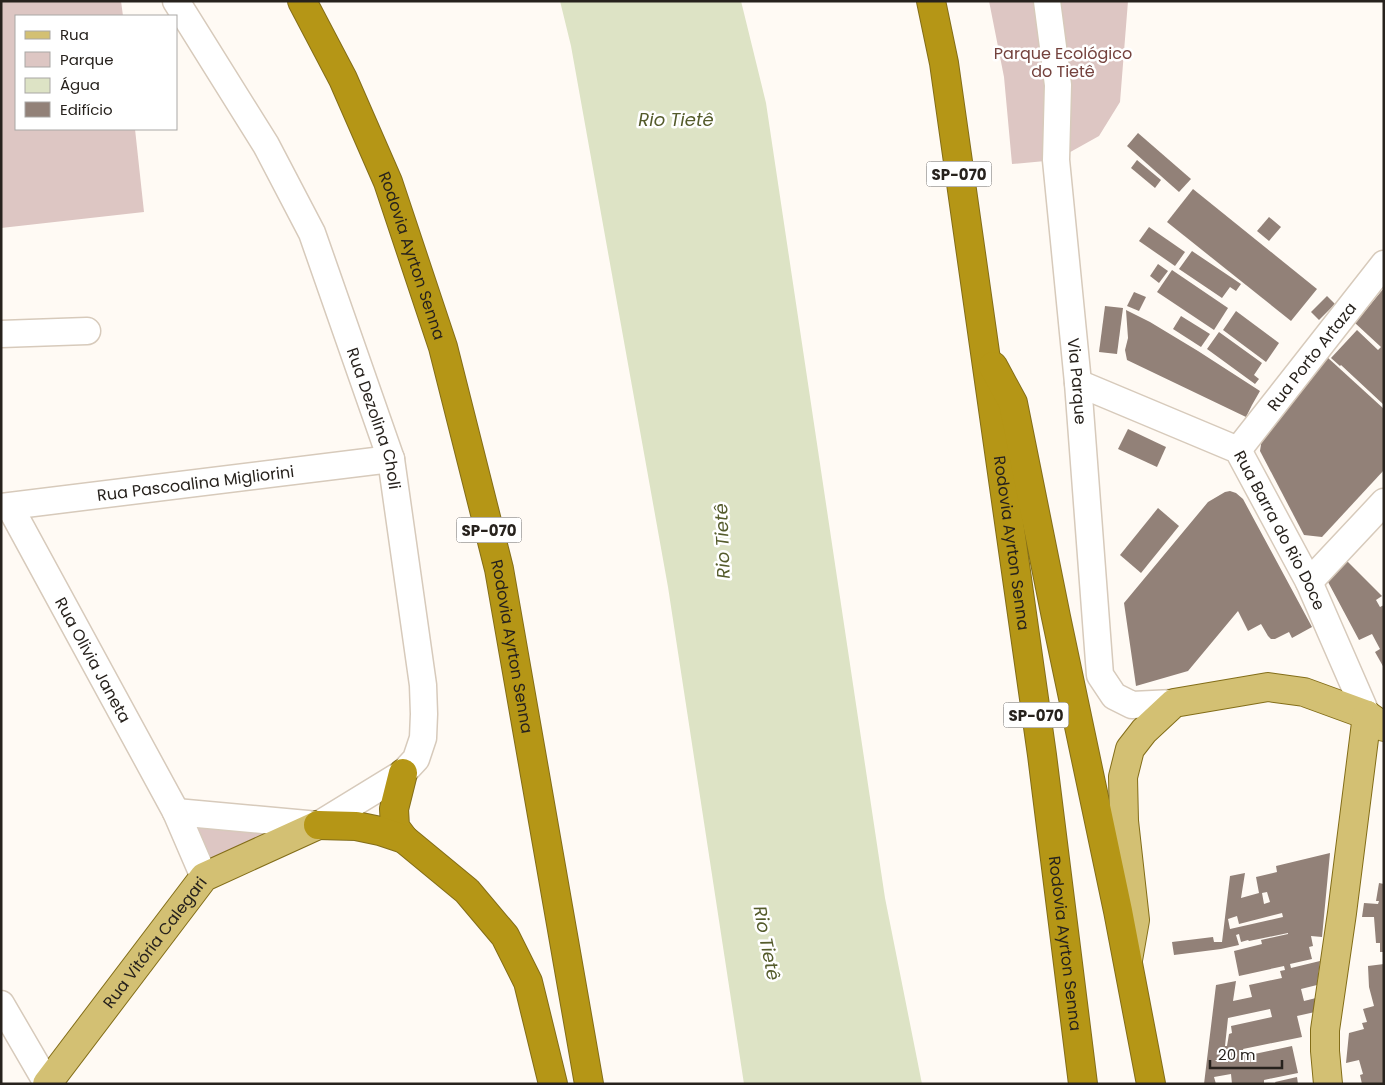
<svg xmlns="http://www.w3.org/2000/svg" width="1385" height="1085" font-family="Poppins,sans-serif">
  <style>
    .green { fill: #ddc6c3 }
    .water { fill: #dde3c5 }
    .building { fill: #928178; fill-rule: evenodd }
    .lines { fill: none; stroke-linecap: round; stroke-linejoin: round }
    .minor-casing { stroke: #d7cabb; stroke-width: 29 }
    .major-casing { stroke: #836d18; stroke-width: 30 }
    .highway-casing { stroke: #836d18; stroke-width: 30 }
    .minor { stroke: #fff; stroke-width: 26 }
    .major { stroke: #d3c073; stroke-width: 28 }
    .highway { stroke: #b59616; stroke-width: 28 }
    .labels { text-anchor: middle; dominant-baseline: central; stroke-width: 5; stroke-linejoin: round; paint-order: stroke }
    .shield { fill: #fff; stroke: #686461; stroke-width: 1 }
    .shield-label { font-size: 15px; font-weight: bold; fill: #27221d }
    .park-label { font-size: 16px; fill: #74423d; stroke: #fff }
    .street-label { font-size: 16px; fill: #27221d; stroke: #fff }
    .water-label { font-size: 18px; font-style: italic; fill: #545b2b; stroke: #fff }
  </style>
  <rect width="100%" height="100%" fill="#fffaf4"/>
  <g class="green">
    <polygon points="1,1 121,1 123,16 16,16 16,129 135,129 144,212 1,228"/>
    <polygon points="989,1 1128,1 1120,102 1099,136 1056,160 1012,164 1004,77"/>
    <polygon points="176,812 318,825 204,877"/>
  </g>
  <polygon class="water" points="560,1 741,1 766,103 885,898 922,1084 744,1084 668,587 571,46"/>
  <g class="building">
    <polygon points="1138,133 1191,179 1179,192 1127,146"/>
    <polygon points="1137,160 1161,180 1155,188 1131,168"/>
    <polygon points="1193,189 1317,289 1291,321 1167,222"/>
    <polygon points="1269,217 1281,227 1269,241 1257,231"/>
    <polygon points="1149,227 1185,252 1175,266 1139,241"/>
    <polygon points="1192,251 1241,284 1236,291 1230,287 1222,298 1179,269"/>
    <polygon points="1158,264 1168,271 1159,283 1150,276"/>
    <polygon points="1172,270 1228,308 1214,330 1157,292"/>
    <polygon points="1384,288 1384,405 1341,365 1340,366 1331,358 1357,330 1378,350 1381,347 1355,323"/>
    <polygon points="1134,292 1146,297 1139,311 1127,306"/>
    <polygon points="1327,296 1335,304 1319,320 1311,312"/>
    <polygon points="1105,306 1123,308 1117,354 1099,352"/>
    <polygon points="1126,310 1150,322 1198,351 1260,391 1252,405 1246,417 1127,360 1125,350 1128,338"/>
    <polygon points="1236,311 1279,343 1266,362 1223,330"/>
    <polygon points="1181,316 1210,334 1201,347 1173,329"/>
    <polygon points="1219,332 1262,363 1254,375 1259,379 1255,384 1207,349"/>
    <polygon points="1327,357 1384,409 1384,470 1322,537 1304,535 1260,451 1262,438"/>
    <polygon points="1128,429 1166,447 1157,467 1118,449"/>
    <polygon points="1225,492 1230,491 1236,493 1243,499 1312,627 1292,638 1289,632 1275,639 1271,639 1268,636 1261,624 1248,631 1238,611 1188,671 1136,686 1124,603 1208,502"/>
    <polygon points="1158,508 1179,526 1141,573 1120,555"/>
    <polygon points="1347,561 1382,596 1376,600 1380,607 1384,605 1384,668 1375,652 1380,649 1372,634 1359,640 1328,582"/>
    <path d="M1330,853L1322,937L1311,936L1313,946L1309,947L1312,959L1290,964L1291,968L1320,961L1317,985L1301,989L1304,1001L1316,998L1315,1012L1297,1016L1302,1037L1243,1049L1245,1056L1292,1046L1298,1073L1264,1080V1084H1232L1231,1074L1214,1077L1216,1084H1204L1216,985L1236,981L1233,1001L1252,997L1249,985L1282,978L1280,971L1285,970L1284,966L1239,976L1234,951L1262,944L1261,940L1288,934V933L1249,941L1248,940L1241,942L1239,934L1236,935L1239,945L1221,949L1174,955L1172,942L1213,937L1214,942H1222L1230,876L1245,873L1241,898L1259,893L1256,877L1277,872L1276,866ZM1267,892L1270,902L1264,904L1262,893ZM1282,913L1283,917L1230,929L1228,919L1237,916L1239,924ZM1270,1009L1272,1017L1231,1026L1232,1033L1229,1034L1227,1046H1225L1228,1018Z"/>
    <polygon points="1379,883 1384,884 1384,952 1380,952 1380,943 1376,943 1374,917 1362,917 1364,903 1378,904 1379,901 1376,901"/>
    <polygon points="1384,964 1384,1084 1362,1084 1360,1075 1363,1074 1359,1060 1346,1063 1349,1033 1364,1029 1362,1023 1367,1022 1363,1009 1374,1006 1369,987 1368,966"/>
    <polygon points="1297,1077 1298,1084 1276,1084 1275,1082"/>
  </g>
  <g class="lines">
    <defs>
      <g id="minor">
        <path id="s1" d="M176,1L266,145L312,233L391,459L423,685L424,714L423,738L416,759L403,773L318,825L176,812"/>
        <path id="s2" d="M1047,1L1058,85L1056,160L1078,383L1100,675L1114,696L1132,705L1174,703"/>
        <polyline points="1,334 87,331"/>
        <path id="s3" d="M1078,383L1238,450L1309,582L1367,715"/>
        <path id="s4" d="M1238,450L1384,264"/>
        <path id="s5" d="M1,507L391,459"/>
        <path id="s6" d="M10,507L176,812L204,877"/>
        <polyline points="1309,582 1384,502"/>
        <polyline points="1,1004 47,1083"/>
      </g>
      <g id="major">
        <polyline points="1128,960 1135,920 1124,821 1123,777 1130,749 1144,731 1174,703 1268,687 1304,692 1367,715 1384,727"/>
        <path id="s7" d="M47,1084L204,877L318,825"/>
        <polyline points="1328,1084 1325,1051 1325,1030 1342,913 1367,715"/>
      </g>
      <g id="highway">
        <path id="s8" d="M302,1L343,79L388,182L443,347L499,569L589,1084"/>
        <path id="s9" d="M931,1L944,63L1042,755L1083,1084"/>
        <polyline points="993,366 1013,403 1056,617 1118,911 1151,1084"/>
        <polyline points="403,773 394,809 395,827 404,839"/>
        <polyline points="318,825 356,826 380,831 404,839 467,891 505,936 528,982 553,1084"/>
      </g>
    </defs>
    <use href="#minor" class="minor-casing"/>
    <use href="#major" class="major-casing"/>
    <use href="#highway" class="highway-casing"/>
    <use href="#minor" class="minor"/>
    <use href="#major" class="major"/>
    <use href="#highway" class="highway"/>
  </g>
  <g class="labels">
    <g class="shield">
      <rect x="926.5" y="161.5" width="65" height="25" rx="4"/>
      <rect x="456.5" y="517.5" width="65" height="25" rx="4"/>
      <rect x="1003.5" y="702.5" width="65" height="25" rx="4"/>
    </g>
    <g class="shield-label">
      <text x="959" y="174">SP-070</text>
      <text x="489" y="530">SP-070</text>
      <text x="1036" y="715">SP-070</text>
    </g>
    <g class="park-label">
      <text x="1063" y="53">Parque Ecológico<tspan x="1063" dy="18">do Tietê</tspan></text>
    </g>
    <g class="street-label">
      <text stroke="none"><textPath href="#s8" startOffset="278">Rodovia Ayrton Senna</textPath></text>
      <text stroke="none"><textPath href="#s4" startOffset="119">Rua Porto Artaza</textPath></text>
      <text stroke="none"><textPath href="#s2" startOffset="382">Via Parque</textPath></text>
      <text stroke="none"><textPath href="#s1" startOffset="465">Rua Dezolina Choli</textPath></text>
      <text stroke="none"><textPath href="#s5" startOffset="196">Rua Pascoalina Migliorini</textPath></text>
      <text stroke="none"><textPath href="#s3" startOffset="264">Rua Barra do Rio Doce</textPath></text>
      <text stroke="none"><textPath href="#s9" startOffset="548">Rodovia Ayrton Senna</textPath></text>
      <text stroke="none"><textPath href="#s8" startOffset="682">Rodovia Ayrton Senna</textPath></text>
      <text stroke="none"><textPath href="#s6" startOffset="174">Rua Olivia Janeta</textPath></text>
      <text stroke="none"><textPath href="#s7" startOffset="178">Rua Vitória Calegari</textPath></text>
      <text stroke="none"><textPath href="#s9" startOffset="952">Rodovia Ayrton Senna</textPath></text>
    </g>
    <g class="water-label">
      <text x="676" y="119">Rio Tietê</text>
      <text transform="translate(722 541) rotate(-92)">Rio Tietê</text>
      <text transform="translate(767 943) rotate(79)">Rio Tietê</text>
    </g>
  </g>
  <rect width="1385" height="1085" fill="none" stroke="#27221d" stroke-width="5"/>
  <rect x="15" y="15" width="162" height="115" fill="#ffffff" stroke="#a9a7a5"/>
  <rect x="25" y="31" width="25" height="8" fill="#d3c073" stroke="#a9a7a5"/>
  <text x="60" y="40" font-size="15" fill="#27221d">Rua</text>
  <rect x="25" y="52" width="25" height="15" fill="#ddc6c3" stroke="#a9a7a5"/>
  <text x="60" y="65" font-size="15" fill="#27221d">Parque</text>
  <rect x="25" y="78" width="25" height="15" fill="#dde3c5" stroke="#a9a7a5"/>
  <text x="60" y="90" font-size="15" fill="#27221d">Água</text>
  <rect x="25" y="102" width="25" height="15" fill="#928178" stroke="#a9a7a5"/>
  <text x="60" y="115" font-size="15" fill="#27221d">Edifício</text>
  <path d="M1210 1060v8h72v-8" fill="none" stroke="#27221d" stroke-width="2.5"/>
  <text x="1218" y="1060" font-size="15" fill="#27221d" stroke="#ffffff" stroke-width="4" paint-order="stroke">20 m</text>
</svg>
